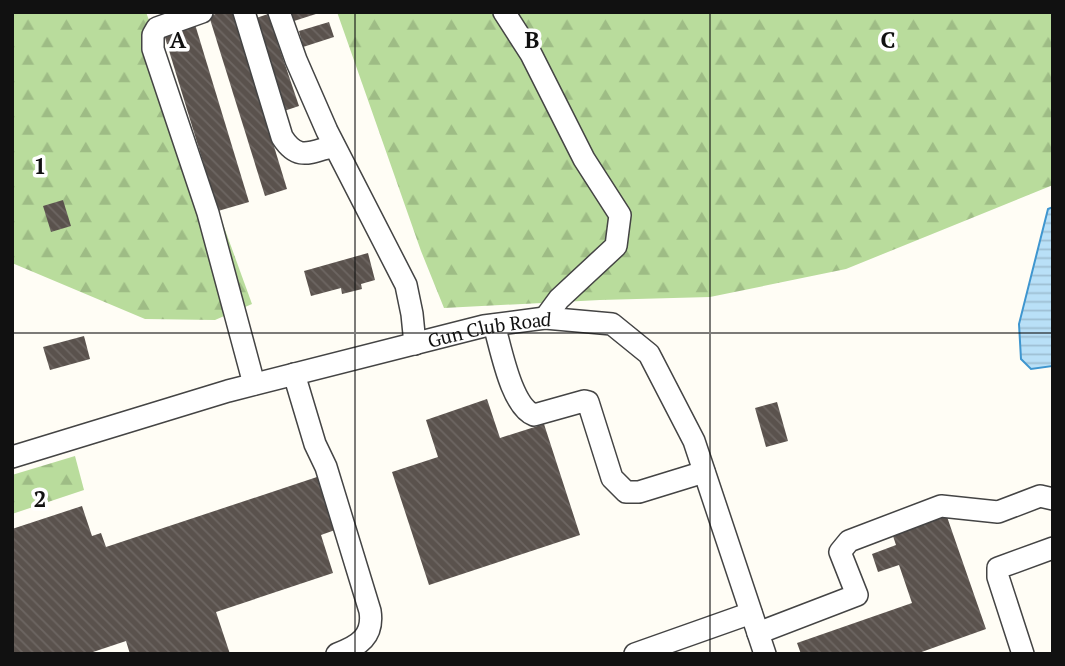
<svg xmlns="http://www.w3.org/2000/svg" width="1065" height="666" font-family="'PT Serif',serif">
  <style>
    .forest { fill: url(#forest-firs) }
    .water { fill: url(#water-rules); stroke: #3f96cf; stroke-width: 2 }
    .building { fill: url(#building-back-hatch) }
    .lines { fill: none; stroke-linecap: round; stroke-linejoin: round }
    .minor-casing { stroke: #444; stroke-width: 24 }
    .minor { stroke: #fff; stroke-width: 21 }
    .grid { fill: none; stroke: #111; stroke-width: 2; stroke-opacity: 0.55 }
    .labels { text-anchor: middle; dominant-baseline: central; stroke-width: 7; stroke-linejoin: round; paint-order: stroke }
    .street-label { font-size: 19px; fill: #111; stroke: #fff }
    .grid-label { font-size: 23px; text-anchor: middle; font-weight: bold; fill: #111; stroke: #fff; stroke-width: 7; stroke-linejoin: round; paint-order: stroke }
  </style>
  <defs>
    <pattern id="forest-firs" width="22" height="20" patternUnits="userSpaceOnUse" patternTransform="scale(1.75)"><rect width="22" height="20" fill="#b9dc9c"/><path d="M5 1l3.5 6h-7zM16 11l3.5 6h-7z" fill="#9ebc85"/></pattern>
    <pattern id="water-rules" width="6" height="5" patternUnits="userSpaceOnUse" patternTransform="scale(1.75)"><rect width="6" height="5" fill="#b9e0f7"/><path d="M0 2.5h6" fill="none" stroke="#9ebfd3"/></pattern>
    <pattern id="building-back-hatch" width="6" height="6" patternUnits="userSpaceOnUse" patternTransform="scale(1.75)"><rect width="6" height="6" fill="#5a524d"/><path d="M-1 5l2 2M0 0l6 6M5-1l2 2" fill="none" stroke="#6d6662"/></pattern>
  </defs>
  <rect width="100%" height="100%" fill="#fffdf5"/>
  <g class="forest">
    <polygon points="12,12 146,12 252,304 215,320 145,319 12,263"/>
    <polygon points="337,12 1053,12 1053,185 846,269 710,297 600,300 444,308 421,251"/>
    <polygon points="75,456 84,490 12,514 12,475"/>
  </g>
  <polygon class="water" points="1053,207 1053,366 1031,369 1021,359 1019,324 1048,209"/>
  <g class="building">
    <polygon points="222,12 233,12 287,189 265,196 209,16"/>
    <polygon points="291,12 319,12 319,13 294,21"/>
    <polygon points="268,14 299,106 284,111 253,19"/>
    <polygon points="194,21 249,202 218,211 163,31"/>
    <polygon points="329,22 334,37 303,47 299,31"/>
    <polygon points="63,200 71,226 51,232 43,206"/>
    <polygon points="368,253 375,280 361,284 362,289 342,294 341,288 311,296 304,271"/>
    <polygon points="84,336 90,359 50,370 43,347"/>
    <polygon points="487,399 500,438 544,424 580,535 429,585 392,472 438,457 426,420"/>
    <polygon points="777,402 788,441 766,447 755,408"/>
    <polygon points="317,477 335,530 321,535 333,573 216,612 230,654 130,654 126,641 87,654 12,654 12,529 82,506 92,536 101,533 106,547"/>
    <polygon points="945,511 986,629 916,654 801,654 797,643 912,603 899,565 878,572 872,554 896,545 891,530"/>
  </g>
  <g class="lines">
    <defs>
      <g id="minor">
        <polyline points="202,12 157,28 153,35 153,49 208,213 254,384"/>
        <path d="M244,12L282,137C298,162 310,152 334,146"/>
        <polyline points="279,12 296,60 327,131 406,285 412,314 415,344"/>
        <polyline points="504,12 531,54 584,159 620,215 616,246 559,299 545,318"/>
        <path d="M494,325C501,348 511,406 534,415L584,401L588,402L612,478L626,492H639L704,472"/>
        <path d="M294,374L315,444L326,467L370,611C374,636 359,646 337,654"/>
        <path id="s1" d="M12,457L228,391L484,326L545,318L612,324L649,354L694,441L765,654"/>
        <polyline points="758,633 857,595 840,552 849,541 941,506 998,512 1040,496 1053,499"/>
        <polyline points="635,654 751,613"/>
        <polyline points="1023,654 998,577 998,568 1053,548"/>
      </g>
    </defs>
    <use href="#minor" class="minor-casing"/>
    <use href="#minor" class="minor"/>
  </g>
  <path class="grid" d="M355,12V654M710,12V654M12,333H1053"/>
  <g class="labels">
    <g class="street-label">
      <text stroke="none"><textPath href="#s1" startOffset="495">Gun Club Road</textPath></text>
    </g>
  </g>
  <g class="grid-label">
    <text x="178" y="48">A</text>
    <text x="532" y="48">B</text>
    <text x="888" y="48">C</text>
    <text x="40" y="174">1</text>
    <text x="40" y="507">2</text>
  </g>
  <rect width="1065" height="666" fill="none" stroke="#111111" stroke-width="28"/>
</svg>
